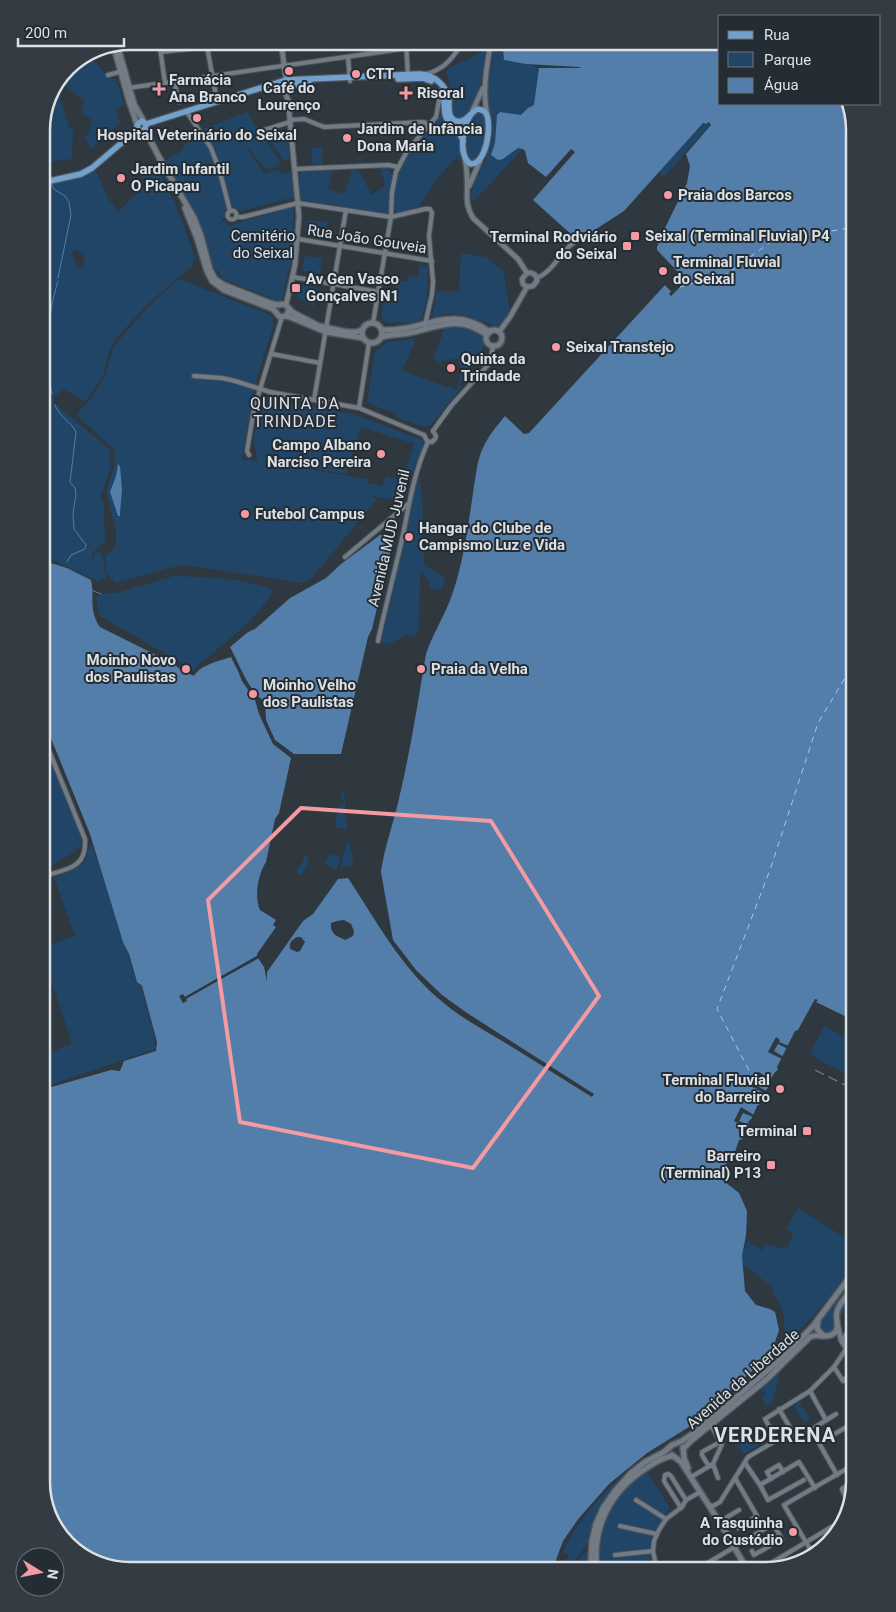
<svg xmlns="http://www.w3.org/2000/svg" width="896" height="1612" font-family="Roboto,sans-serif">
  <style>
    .green { fill: #214567; fill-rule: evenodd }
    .water { fill: #537ea9; fill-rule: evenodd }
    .pier { fill: #2f373f }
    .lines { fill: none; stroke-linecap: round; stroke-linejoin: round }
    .stream { stroke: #537ea9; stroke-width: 1 }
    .ferry { stroke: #97cafd; stroke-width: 1; stroke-dasharray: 6 5; stroke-linecap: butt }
    .minor-casing { stroke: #4e555b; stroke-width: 6 }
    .tertiary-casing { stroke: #4e555b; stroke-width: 7 }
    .secondary-casing { stroke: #4e555b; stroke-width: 8 }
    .primary-casing { stroke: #4e555b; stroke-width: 8 }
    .minor { stroke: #737c85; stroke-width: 4 }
    .tertiary { stroke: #737c85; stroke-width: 4.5 }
    .secondary { stroke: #737c85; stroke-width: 5 }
    .primary { stroke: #72a1ce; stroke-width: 5.5 }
    .rail { stroke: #8b9198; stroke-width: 1; stroke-dasharray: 10 5; stroke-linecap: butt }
    .marked { fill: none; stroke: #f49aa3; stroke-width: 4; stroke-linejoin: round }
    .poi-dot { fill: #f49aa3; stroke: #252d34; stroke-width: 2 }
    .labels { text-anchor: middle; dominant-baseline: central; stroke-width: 4; stroke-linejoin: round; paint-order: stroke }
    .poi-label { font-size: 15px; font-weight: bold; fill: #dce1e6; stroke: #252d34; text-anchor: start }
    .park-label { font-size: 15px; fill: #d8e5f2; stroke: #252d34 }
    .street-label { font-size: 15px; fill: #dce1e6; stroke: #252d34 }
    .neighbourhood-label { font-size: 16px; letter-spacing: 1px; fill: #dce1e6; stroke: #252d34 }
    .district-label { font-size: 20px; font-weight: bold; letter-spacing: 1px; fill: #dce1e6; stroke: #252d34 }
    .rim { fill: none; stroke: #dce1e6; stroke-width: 2.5 }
  </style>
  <rect width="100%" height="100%" fill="#2f373f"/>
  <g class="green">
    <polygon points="324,41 358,41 358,44 325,48"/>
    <path d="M495,41H498L503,57V48L516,47L518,44L514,41H607L546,177L528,163L525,151L523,149L471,204L473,184L486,159L492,141L493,120L488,104L487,93ZM529,64L580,67L581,68H539Z"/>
    <path d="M487,44C485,62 480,113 459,119L452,113L449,79L446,72C457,58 478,62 487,44Z"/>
    <path d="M90,52L91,57L109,78L116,79L124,105L116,109L120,123L91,149L85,137L89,132L92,120L82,114L84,100L64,85L60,96L69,128H73L72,159L50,162L46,161C48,152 51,142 50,133C49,123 47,114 50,105L67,67Z"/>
    <path d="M247,112L259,132L280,161C277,167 272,169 265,168L256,159L250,149L248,151L265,174L276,170L284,174L291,172L294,197L242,211L232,206L216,152L201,130Z"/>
    <path d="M480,112L485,116L487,132L481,156L473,161L468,159C464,147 463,114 480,112Z"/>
    <polygon points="440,115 443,116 448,126 453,130 431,128"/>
    <polygon points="708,122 710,125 664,177 659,172 703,123 705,125"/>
    <path d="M431,129C466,132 456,131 462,162H459L458,156L455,159L434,182L419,207L398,213H396C390,186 402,159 421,140H422L421,139Z"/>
    <polygon points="197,131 208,145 217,167 228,208 224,213 224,218 218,225 225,220 228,226 293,207 293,229 294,229 290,268 289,268 282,300 276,302 271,301 271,298 224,279 216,269 213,269 205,240 196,217 166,160 181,152 188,140"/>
    <polygon points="287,138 290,160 283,160 271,143"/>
    <polygon points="322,147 322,165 312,164 311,148"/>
    <path d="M156,167L174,200L195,257L192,266L150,302L115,339L110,349L103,376L85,402L64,389L54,397L53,402L109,449L111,467L100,499L104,504L105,542L93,552L91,562L96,551L102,554L106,578L97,581L55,561L41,559V186L56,181L81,177L96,171L109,200L118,211L147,185L136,169ZM76,249L85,256L83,268L77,267L72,253Z"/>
    <polygon points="380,168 388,168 392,174 389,211 387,214 303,200 301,199 299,176 302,171 332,171 328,190 345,194 351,171 358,170 372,195 385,185"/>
    <polygon points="307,221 328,221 326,237 305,234"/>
    <path d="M461,253L486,257L504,272L509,308V313L500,326C481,324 452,305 434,319L432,318L437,291H459Z"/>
    <polygon points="305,256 322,258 320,274 302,271"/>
    <polygon points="420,265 428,267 427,298 421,322 386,323 381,318 385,289 395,290 398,280 407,282 409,276 418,277"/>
    <path d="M179,279L271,315L274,318L272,323L274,324L256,380L242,459L258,461L253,440L264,398L356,415L422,440L424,444L409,481L403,502L372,496V497L377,499L312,578L301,583L187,565L169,568L116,583L106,573V556L116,545V533L106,491L115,464L114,450L77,415L82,408L91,399L105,376L114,346L148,307ZM361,427L414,444L402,481L386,476L382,486L367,483V479L278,464L291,465L346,474Z"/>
    <polygon points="300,285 317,288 314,307 297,297"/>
    <path d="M455,326C470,329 480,328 485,345L459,385L462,387L430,426L423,427L396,417L397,414L367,403L375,352L387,342L416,338L402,371L456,390L462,370L458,363L459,358L439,362L435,360L434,356L445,327Z"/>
    <polygon points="419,473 423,510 424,565 443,576 445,582 441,590 430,588 429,580 420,572 419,626 416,636 407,635 390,644 381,642"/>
    <path d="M174,576C204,577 246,578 273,590C255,625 220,644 193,670L100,616L96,598L101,594L116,593Z"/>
    <polygon points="41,717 50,735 49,746 46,747 41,743"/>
    <polygon points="41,748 52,763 82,836 83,844 73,853 41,871"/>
    <polygon points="343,790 344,790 347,830 335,827 339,804 344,805 343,804 344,800 341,799"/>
    <polygon points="347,842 349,842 354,865 340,868"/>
    <polygon points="92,844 136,980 141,986 155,1040 155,1049 41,1088 41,1056 71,1044 71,1039 41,952 41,948 75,936 54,878 78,867 85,862 89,846"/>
    <polygon points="329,854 340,857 337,871 325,863"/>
    <polygon points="304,855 308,856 307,861 309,863 301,875 296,872 303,861"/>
    <polygon points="826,1027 855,1042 855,1078 819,1060 817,1057 810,1054 823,1028"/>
    <path d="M722,1182C754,1197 749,1223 743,1253L749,1239L751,1245L756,1246L762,1251L765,1244L787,1249L793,1232L786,1230L798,1208L855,1244V1268L788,1344L783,1341C786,1323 785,1306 772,1293L773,1288L743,1264L745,1291Z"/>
    <polygon points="853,1277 855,1279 855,1282 839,1302 835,1311 834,1329 829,1333 824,1333 820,1329 820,1319"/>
    <polygon points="855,1289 855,1299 839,1318 841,1308"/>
    <polygon points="780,1372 773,1401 767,1406 761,1397 765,1395 762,1388"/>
    <polygon points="799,1402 810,1419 804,1423 794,1405"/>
    <polygon points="756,1429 763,1442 744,1454 736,1441"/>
    <path d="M647,1472L670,1508C657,1525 643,1548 654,1571H601C596,1539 607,1506 630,1484C635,1479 641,1476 647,1472Z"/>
    <path d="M624,1475C620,1483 612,1489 608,1497C599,1517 581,1571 555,1571L558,1562L565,1564L569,1555L563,1552C571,1530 605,1489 624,1475Z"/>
    <polygon points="590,1547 592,1571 565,1571 578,1562"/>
  </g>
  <g class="water">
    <path d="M514,41H720V104H850L855,130V1021L816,1002L818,1000L815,999L798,1030L795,1031L777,1067L778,1070L775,1072L770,1080L759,1072L751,1086L764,1093L760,1101V1104L757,1106L752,1118L748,1122L749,1125H747L742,1139L739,1140L735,1152L733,1153L731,1156L732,1159L730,1162L728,1161L724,1169L725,1171L720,1178L739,1193L747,1211L746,1235L742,1256L745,1291L756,1305L770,1309L775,1312L779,1330L771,1354L692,1425L647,1453L609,1484L579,1518L563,1541L552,1571H124L80,1556L48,1516L41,1482V1090L111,1070L120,1071L124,1061L156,1051L157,1042L142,986L137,982L129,954L123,942L90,834L41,714V560L67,568L91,580C95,598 88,609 100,627L174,664L181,670L194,676C200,665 219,661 231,657L238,671L242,681L255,700L259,714L273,744L291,758L279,813L275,819L266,862C258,874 254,897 260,910L276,920L273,925L276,927L257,954V956L185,997L180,996L183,1003L186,999L258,958L264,967L267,981V972L303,921L313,914L338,879L348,878C376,920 400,966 439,999C457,1015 478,1027 499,1039C530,1058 561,1078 592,1097L594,1094L467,1013L442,995L416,970L393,940L381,872C384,848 395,819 400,794C411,748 418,701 426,654C433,633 445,615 452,595C466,555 470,509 477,467C482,444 490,434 505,416L524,434L529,433L665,285L671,291V296L678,284L672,278L675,277L678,272L657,250V247L662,234L687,183L690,166L686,154L711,125L709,122L706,124L703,123L624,211L593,231L573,236L533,200L575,152L571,149L546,177L528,163L525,151L523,149L518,148L503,159L498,160L491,155L495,143L497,115L500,112L521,115L528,108L534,105L539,68H581L580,67L526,64L504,60L503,48L516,47L518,44ZM344,920L351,924L354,931L353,936L345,940L335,935L331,929V923L337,921ZM297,937H301L305,942L300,951L297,952L290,949C289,942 292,940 297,937Z"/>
    <polygon points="118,464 120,466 122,490 120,513 120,516 118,516 110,492 116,476"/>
    <path d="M387,534L395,543L390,553L372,629L368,637L341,754H294L275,740L266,720L265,702C247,689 240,665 230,647L248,632L255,629L290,598L326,578L341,564L380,535Z"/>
    <polygon points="761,1078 770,1083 766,1091 757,1086"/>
  </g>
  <g class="pier">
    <polygon points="671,277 678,283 681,280 684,283 671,296 669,294 671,291 665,285 666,283 673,289 677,285 670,279"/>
    <polygon points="257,956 261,957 186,998 187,1001 183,1003 179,996 183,994 185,997"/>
    <polygon points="776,1037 780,1040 779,1042 789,1046 788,1049 778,1044 774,1051 784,1057 782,1059 768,1052"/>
    <polygon points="758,1072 772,1081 770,1083 761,1078 757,1086 766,1091 765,1093 751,1086"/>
    <polygon points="741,1107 754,1115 753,1117 743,1113 739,1121 749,1125 748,1128 734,1121"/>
  </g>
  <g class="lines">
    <g class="stream">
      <polyline points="65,73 69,70"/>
      <polyline points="48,177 50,118 61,82"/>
      <polyline points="50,183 55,190 65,196 69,202 71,215 58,278"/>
      <path d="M52,394C44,357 47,317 58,281"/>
      <path d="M55,405C59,417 71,421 76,432L70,482L75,488L76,494L73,514L74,529L86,545L85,549L71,555L67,562"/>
      <polyline points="91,590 101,594"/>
    </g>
    <g class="ferry">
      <polyline points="680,287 727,274 772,241 855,227"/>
      <polyline points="754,1080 717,1009 771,867 818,723 855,661"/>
    </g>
    <defs>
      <g id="minor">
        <polyline points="159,41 165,83"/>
        <polyline points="206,41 217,101"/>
        <polyline points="406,41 408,77"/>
        <path d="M442,41C447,49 455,49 460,41"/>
        <polyline points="161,52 263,41"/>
        <polyline points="348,57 350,81"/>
        <path d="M425,74C445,70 453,57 464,41"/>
        <polyline points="108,75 123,71"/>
        <polyline points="174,81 179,102"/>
        <polyline points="128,88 430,45"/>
        <polyline points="186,111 211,148 220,172 230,211"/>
        <polyline points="44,119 48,133"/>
        <polyline points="290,120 304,119 324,127 424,122 429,126"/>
        <polyline points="264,130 290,122"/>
        <polyline points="41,155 42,155"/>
        <polyline points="295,169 388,165 398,167"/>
        <circle cx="232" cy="215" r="4.5"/>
        <polyline points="236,217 243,217 298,203 391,217 425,209 430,209 432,213 429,236 433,282 432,294 425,325"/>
        <polyline points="298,239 432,261"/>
        <polyline points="293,277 379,292"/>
        <path d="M537,278C557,270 564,241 586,237"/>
        <polyline points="373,323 391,217 392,192 396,172 407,151 436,117 441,90"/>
        <polyline points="272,354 320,363"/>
        <polyline points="194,376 222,378 235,381 270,392 359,408 424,435"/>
        <polyline points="314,400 346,210"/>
        <polyline points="359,408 369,343"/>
        <polyline points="433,431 451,406 488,365 491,358 493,346"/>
        <polyline points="424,435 427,441 432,442 435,439 436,436 433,431"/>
        <polyline points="249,455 247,451 254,409 282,317"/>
        <polyline points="345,557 408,504"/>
        <path d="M378,641C386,604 396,567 404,530C410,499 415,470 428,442"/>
        <path d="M41,877C65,869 87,870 85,839L50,753L41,745"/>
        <polyline points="842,1341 855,1319"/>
        <polyline points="834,1367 843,1381 846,1378 853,1390"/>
        <polyline points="810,1391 826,1420"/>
        <polyline points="779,1409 798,1441 809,1431 836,1414"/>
        <polyline points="849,1425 855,1435"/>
        <polyline points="745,1463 760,1485"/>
        <polyline points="713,1464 718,1478"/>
        <polyline points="711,1466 708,1465 702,1455 702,1452 720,1442"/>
        <polyline points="837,1475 819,1443 855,1422"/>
        <polyline points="693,1476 713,1464 722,1444 711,1426"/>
        <polyline points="735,1478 757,1516 738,1528"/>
        <polyline points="771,1479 767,1472 779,1465 783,1472"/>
        <polyline points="804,1480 768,1500 760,1485 799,1462 815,1488"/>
        <polyline points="850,1498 846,1498 842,1489 855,1480"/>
        <polyline points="636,1500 666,1519"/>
        <polyline points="708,1505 713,1506 720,1502 748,1457 777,1440 765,1419 810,1391 834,1367 846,1349"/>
        <polyline points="681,1508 664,1481 665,1475 668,1474 671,1476 686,1500"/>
        <polyline points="719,1522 739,1510"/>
        <polyline points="620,1526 657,1534"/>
        <polyline points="813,1554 784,1505 855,1464"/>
        <polyline points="615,1555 653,1551"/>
        <polyline points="657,1571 653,1551 654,1541 659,1530 666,1519 682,1507 686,1500 700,1492"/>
        <polyline points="702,1571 703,1568 706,1564 773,1524 782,1539 754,1555 752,1551"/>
        <polyline points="758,1571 843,1520"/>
      </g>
      <g id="tertiary">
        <polyline points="281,41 286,80"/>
        <polyline points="284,90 288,100 299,216 295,265 286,305"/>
        <polyline points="472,112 483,88"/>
        <path d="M487,114C482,89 487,66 491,41"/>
        <path d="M465,159C466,165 467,172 467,179C468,195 464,203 473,218L518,259L527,273"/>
        <polyline points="469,186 480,161"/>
        <path d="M527,273C533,272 537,275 537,281L533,286L527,287"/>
        <polyline points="527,273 522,279 523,284 527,287"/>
        <polyline points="499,332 510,317 527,287"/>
        <polyline points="838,1326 841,1340 855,1363"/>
      </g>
      <g id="secondary">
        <polyline points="113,44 129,101 137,124"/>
        <polyline points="117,44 134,104 144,122"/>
        <polyline points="145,130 161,161"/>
        <polyline points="160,159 194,218 201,236 210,270 215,279 224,285 270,303 277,305 285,304 292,312 319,326 347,332 356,332 362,330"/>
        <polyline points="185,208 197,238 207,271 212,281 224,290 273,309 280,317 286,316 289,310"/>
        <polyline points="286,316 290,317 326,332 363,338"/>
        <circle cx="372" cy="333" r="10"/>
        <path d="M382,330C425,332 449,303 490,332"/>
        <circle cx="494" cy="338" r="8"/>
        <path d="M382,337C390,334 399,335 409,333C439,327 458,314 487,335"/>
        <polyline points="818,1320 817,1329 823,1335"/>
        <polyline points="683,1447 684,1458 688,1468"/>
        <path d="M683,1449L692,1440L767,1379L810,1337C817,1333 826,1339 833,1334C841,1329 835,1319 837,1312C839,1302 849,1294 855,1286"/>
        <polyline points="672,1455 681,1462 722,1526 748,1571"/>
        <polyline points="593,1571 591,1559 592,1541 596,1524 603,1508 615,1491 631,1473 645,1462 664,1452 672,1445 682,1441 698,1430 781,1359 813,1326 855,1270"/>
        <path d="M597,1571C591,1527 611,1490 648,1467C656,1462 663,1457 672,1456"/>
      </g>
      <g id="primary">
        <polyline points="398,79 423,78 431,81"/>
        <polyline points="269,85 288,91 292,88 292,84"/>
        <polyline points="292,87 298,84 309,83"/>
        <path d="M442,93C446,101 443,110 446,117C450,127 460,129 463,141"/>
        <path d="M478,109C481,110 483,110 485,112C493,121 487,164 471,164C456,157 463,114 478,109Z"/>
        <path d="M146,124L286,80L420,74C435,75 447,86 449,101C449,106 448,112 451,117C456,125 465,121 470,115"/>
        <polyline points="138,129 137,126 139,123 142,121 146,124"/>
        <polyline points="138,129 141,131 145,130 146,124"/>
        <polyline points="41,183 81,174 92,168 138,129"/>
      </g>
    </defs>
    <use href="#minor" class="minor-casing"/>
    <use href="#tertiary" class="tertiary-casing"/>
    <use href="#secondary" class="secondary-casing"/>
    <use href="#primary" class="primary-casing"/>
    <use href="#minor" class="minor"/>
    <use href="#tertiary" class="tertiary"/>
    <use href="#secondary" class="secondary"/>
    <use href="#primary" class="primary"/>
    <polyline class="rail" points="815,1070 855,1090"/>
  </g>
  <path class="marked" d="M301,808L491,821L599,996L473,1168L240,1122L208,900Z"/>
  <g class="poi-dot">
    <circle cx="289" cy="71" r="5"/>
    <circle cx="356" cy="74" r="5"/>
    <path d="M156.5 81.5h5v5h5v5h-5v5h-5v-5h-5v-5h5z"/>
    <path d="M403.5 85.5h5v5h5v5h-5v5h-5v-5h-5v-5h5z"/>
    <circle cx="197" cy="118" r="5"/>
    <circle cx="347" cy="138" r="5"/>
    <circle cx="121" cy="178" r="5"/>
    <circle cx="668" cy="195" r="5"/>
    <rect x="630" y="231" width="10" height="10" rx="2.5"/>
    <rect x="622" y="241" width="10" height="10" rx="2.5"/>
    <circle cx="663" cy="271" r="5"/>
    <rect x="291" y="283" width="10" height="10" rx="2.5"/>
    <circle cx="556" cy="347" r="5"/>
    <circle cx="451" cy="368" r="5"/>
    <circle cx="381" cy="454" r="5"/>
    <circle cx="245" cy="514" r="5"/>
    <circle cx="409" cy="537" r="5"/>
    <circle cx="186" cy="669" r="5"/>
    <circle cx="421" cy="669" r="5"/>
    <circle cx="253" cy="694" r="5"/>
    <circle cx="780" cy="1089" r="5"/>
    <rect x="802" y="1126" width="10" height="10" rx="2.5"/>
    <rect x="766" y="1160" width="10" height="10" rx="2.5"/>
    <circle cx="793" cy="1532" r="5"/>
  </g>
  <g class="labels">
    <g class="poi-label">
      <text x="366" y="74">CTT</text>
      <text x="169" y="80">Farmácia<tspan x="169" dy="17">Ana Branco</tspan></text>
      <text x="289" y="88" text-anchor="middle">Café do<tspan x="289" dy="17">Lourenço</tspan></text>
      <text x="417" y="93">Risoral</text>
      <text x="357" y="129">Jardim de Infância<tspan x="357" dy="17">Dona Maria</tspan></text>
      <text x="197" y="135" text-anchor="middle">Hospital Veterinário do Seixal</text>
      <text x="131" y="169">Jardim Infantil<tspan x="131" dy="17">O Picapau</tspan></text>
      <text x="678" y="195">Praia dos Barcos</text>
      <text x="645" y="236">Seixal (Terminal Fluvial) P4</text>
      <text x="617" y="237" text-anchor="end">Terminal Rodviário<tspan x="617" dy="17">do Seixal</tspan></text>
      <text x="673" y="262">Terminal Fluvial<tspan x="673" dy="17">do Seixal</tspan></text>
      <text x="306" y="279">Av Gen Vasco<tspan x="306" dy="17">Gonçalves N1</tspan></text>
      <text x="566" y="347">Seixal Transtejo</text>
      <text x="461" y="359">Quinta da<tspan x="461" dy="17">Trindade</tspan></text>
      <text x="371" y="445" text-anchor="end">Campo Albano<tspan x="371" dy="17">Narciso Pereira</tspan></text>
      <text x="255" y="514">Futebol Campus</text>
      <text x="419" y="528">Hangar do Clube de<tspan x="419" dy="17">Campismo Luz e Vida</tspan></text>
      <text x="176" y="660" text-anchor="end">Moinho Novo<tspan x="176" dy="17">dos Paulistas</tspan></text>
      <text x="431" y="669">Praia da Velha</text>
      <text x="263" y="685">Moinho Velho<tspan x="263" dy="17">dos Paulistas</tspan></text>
      <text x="770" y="1080" text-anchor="end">Terminal Fluvial<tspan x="770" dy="17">do Barreiro</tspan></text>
      <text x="797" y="1131" text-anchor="end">Terminal</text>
      <text x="761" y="1156" text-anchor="end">Barreiro<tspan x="761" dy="17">(Terminal) P13</tspan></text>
      <text x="783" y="1523" text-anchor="end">A Tasquinha<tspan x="783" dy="17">do Custódio</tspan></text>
    </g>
    <g class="park-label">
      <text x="263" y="236">Cemitério<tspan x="263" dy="17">do Seixal</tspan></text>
    </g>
    <g class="street-label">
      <text transform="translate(367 239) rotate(9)">Rua João Gouveia</text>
      <text transform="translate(389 538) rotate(-77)">Avenida MUD Juvenil</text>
      <text transform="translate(743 1379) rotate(-41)">Avenida da Liberdade</text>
    </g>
    <g class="neighbourhood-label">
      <text x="295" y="403">QUINTA DA<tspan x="295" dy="18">TRINDADE</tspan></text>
    </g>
    <g class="district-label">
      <text x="775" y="1435">VERDERENA</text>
    </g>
  </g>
  <path d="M0 0H896V1612H0ZM130 50H766A80 80 0 0 1 846 130V1482A80 80 0 0 1 766 1562H130A80 80 0 0 1 50 1482V130A80 80 0 0 1 130 50Z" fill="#343b42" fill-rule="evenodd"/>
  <path class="rim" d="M130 50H766A80 80 0 0 1 846 130V1482A80 80 0 0 1 766 1562H130A80 80 0 0 1 50 1482V130A80 80 0 0 1 130 50Z"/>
  <rect x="718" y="15" width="162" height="90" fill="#252d34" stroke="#6e757b"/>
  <rect x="728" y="31" width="25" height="8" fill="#72a1ce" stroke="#6e757b"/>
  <text x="764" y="40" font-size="15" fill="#dce1e6">Rua</text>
  <rect x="728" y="52" width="25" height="15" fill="#214567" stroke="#6e757b"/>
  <text x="764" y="65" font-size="15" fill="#dce1e6">Parque</text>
  <rect x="728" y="78" width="25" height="15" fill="#537ea9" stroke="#6e757b"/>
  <text x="764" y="90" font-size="15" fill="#dce1e6">Água</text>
  <g transform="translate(40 1572) rotate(100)"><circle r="24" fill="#252d34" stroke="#6e757b"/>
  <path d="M0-4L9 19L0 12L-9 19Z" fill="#f49aa3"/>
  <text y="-8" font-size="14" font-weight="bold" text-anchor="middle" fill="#dce1e6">N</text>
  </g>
  <path d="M18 38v8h106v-8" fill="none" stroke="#dce1e6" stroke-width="2.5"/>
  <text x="25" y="38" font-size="15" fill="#dce1e6" stroke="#252d34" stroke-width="4" paint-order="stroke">200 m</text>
</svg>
